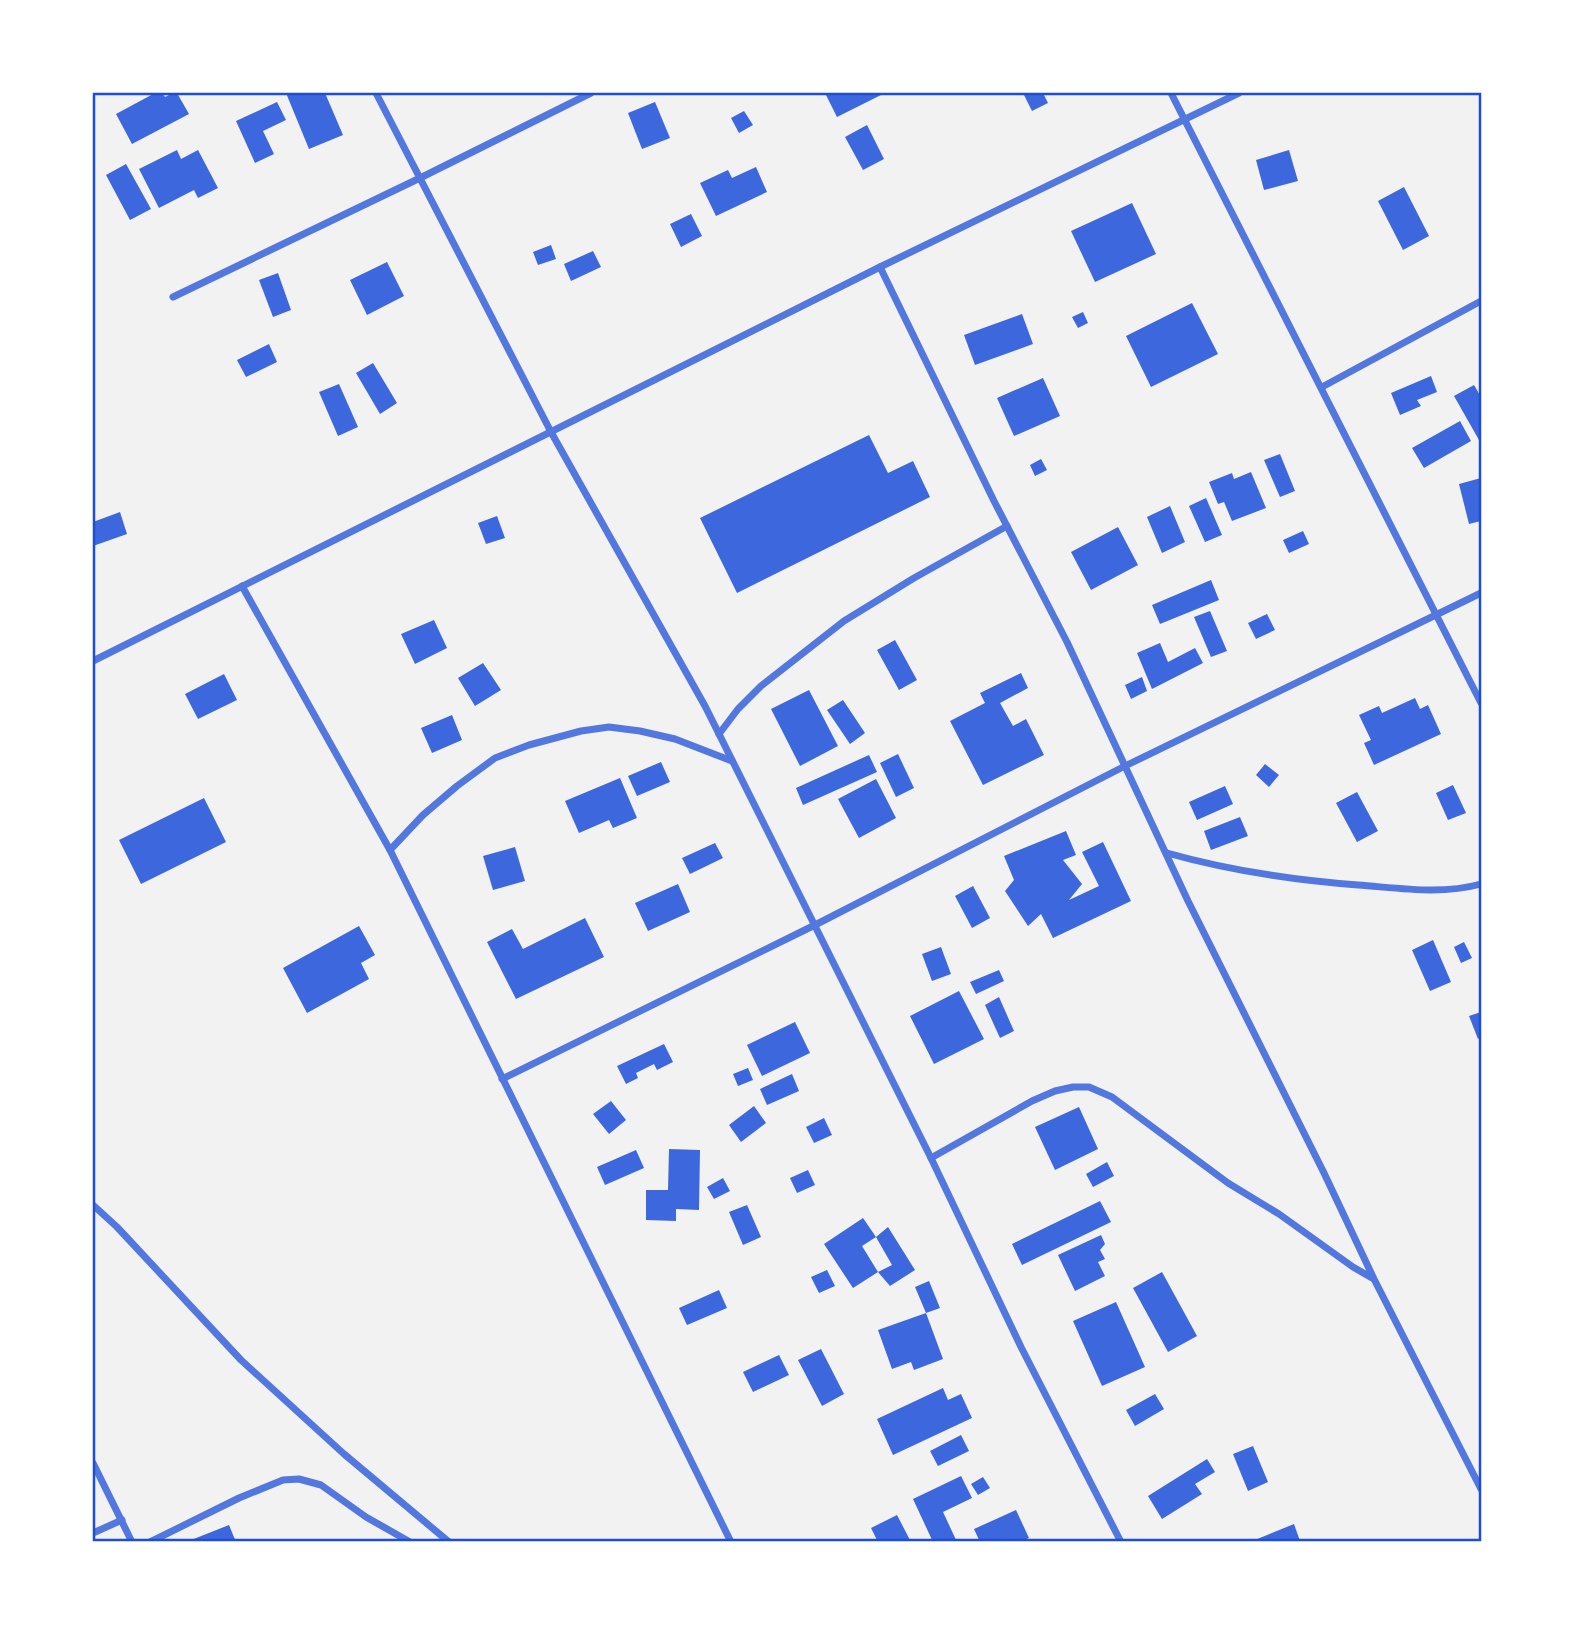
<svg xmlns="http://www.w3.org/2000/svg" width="1574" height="1635" font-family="'PT Sans',sans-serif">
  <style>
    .building { fill: #3d67dc }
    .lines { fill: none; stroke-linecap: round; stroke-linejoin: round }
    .minor { stroke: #5277de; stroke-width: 7 }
    .neatline { fill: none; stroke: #1d4ed8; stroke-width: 2.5 }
  </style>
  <rect width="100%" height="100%" fill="#f2f2f2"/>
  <g class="building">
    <polygon points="155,93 162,93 165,97 173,93 177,93 189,114 132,144 116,114"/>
    <polygon points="286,93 325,93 343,135 309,149"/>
    <polygon points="825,93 880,93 881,95 837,117"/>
    <polygon points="1023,93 1043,93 1048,103 1032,111"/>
    <polygon points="277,102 286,120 263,131 274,154 255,163 236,121"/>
    <polygon points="655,102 670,138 642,149 628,113"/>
    <polygon points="744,111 753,125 739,133 731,118"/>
    <polygon points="867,125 884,159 863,170 845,137"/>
    <polygon points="177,150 181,159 198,150 218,188 198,198 194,190 159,208 139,169"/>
    <polygon points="1289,150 1298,181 1264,190 1256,160"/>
    <polygon points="126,164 151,209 130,220 106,175"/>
    <polygon points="756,167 767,192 716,216 700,183 728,170 732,178"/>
    <polygon points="1404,187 1429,236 1403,250 1378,201"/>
    <polygon points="1132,203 1156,254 1095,282 1071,231"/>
    <polygon points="691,214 702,236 681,247 670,224"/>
    <polygon points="551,245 556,259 538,265 533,252"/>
    <polygon points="593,251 601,267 571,281 564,264"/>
    <polygon points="387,262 404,296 367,315 350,280"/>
    <polygon points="278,273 291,310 273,317 259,280"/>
    <polygon points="1192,303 1218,354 1151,387 1126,336"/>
    <polygon points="1083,312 1088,323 1078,328 1072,317"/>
    <polygon points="1022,314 1033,344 975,365 964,335"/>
    <polygon points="269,344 277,362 246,377 237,360"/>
    <polygon points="373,363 397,403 380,414 356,373"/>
    <polygon points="1431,376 1437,392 1417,400 1421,406 1400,415 1391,393"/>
    <polygon points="1043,378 1060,416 1014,436 997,398"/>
    <polygon points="339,384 358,427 338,436 319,392"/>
    <polygon points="1474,385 1481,397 1481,438 1479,440 1454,396"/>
    <polygon points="1460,421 1471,441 1424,468 1412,448"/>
    <polygon points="869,435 888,473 913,461 930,497 737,593 700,518"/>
    <polygon points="1280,454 1295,491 1280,497 1264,460"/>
    <polygon points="1041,459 1047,470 1035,476 1030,465"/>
    <polygon points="1251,472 1266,508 1232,521 1224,502 1218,504 1209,482 1232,473 1234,479"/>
    <polygon points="1481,478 1481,521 1469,524 1459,484"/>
    <polygon points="1206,498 1222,535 1205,542 1189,506"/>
    <polygon points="1170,506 1185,542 1162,553 1147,517"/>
    <polygon points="120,512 127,534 93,546 93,522"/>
    <polygon points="497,516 505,538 486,544 478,523"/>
    <polygon points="1118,527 1138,565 1091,590 1071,552"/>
    <polygon points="1303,531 1309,544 1289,553 1283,540"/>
    <polygon points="1211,580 1219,600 1160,624 1152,605"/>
    <polygon points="1210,611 1227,651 1211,657 1194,617"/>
    <polygon points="1267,614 1275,630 1256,639 1248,623"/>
    <polygon points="434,620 447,648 415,664 401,634"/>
    <polygon points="895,640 917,680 899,690 877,650"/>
    <polygon points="1160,643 1168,662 1195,648 1203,663 1152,689 1137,653"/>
    <polygon points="483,663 501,690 475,706 458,678"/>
    <polygon points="1021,673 1028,688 1000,703 1013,726 1026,719 1044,755 983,785 950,721 985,703 980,693"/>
    <polygon points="224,674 237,700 198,719 185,694"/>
    <polygon points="1142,677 1147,691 1131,699 1125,685"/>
    <polygon points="809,690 838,746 800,766 771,709"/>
    <polygon points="1415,698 1420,709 1428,705 1441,734 1374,765 1364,743 1371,740 1359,715 1379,706 1382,713"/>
    <polygon points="843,700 865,733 850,744 827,710"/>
    <polygon points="452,715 462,740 432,753 421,728"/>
    <polygon points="898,754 914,788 896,797 880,763"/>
    <polygon points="869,755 877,772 803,805 796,788"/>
    <polygon points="661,762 670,782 637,796 628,776"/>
    <polygon points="1265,764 1279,775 1269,787 1256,775"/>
    <polygon points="620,778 637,818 613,828 609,820 579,833 565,801"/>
    <polygon points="876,779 896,818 859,838 838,799"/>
    <polygon points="1453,785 1466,813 1448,820 1436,793"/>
    <polygon points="1225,786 1233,804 1197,820 1189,802"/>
    <polygon points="1357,792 1378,831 1357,842 1336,803"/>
    <polygon points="204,798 226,842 141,884 119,840"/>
    <polygon points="1240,817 1248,836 1211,850 1204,831"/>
    <polygon points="1066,831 1076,855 1063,860 1082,884 1069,900 1099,886 1082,852 1103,842 1131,901 1053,938 1041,914 1028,926 1005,891 1014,880 1004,856"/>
    <polygon points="715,843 723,858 690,874 682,858"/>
    <polygon points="515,847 525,881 493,890 483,856"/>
    <polygon points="678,884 690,912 648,931 635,903"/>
    <polygon points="973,886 990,918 972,928 955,896"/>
    <polygon points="585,918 604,957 516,999 487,942 512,929 523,949"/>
    <polygon points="359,926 375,955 361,963 369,979 307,1013 283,968"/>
    <polygon points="1433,940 1451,982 1430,991 1412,950"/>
    <polygon points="1464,942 1472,958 1461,963 1454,947"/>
    <polygon points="941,947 951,974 932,981 922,954"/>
    <polygon points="999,970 1004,981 976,994 970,982"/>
    <polygon points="959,991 984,1039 934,1064 910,1016"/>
    <polygon points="999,997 1014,1031 1000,1038 985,1005"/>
    <polygon points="1481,1012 1481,1037 1478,1039 1469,1016"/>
    <polygon points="795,1022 810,1053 762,1076 747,1045"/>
    <polygon points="664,1044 673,1062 657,1070 654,1064 636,1073 638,1078 626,1084 617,1066"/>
    <polygon points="748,1068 753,1080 738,1086 733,1074"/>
    <polygon points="792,1074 799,1091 767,1105 760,1089"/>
    <polygon points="611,1101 626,1120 609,1134 593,1114"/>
    <polygon points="754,1106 766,1123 741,1142 729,1125"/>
    <polygon points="1079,1107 1098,1149 1055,1170 1035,1127"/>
    <polygon points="824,1118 832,1135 814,1143 806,1127"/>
    <polygon points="669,1149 700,1150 699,1210 676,1209 676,1221 646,1220 646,1190 668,1190"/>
    <polygon points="636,1150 644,1168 605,1185 597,1167"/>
    <polygon points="1107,1162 1114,1176 1093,1187 1086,1174"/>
    <polygon points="808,1170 815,1185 797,1193 790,1178"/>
    <polygon points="723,1178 730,1191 714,1199 707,1187"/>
    <polygon points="1100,1201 1111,1222 1022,1265 1012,1244"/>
    <polygon points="747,1205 761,1237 743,1245 729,1212"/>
    <polygon points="863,1218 876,1237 888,1227 915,1270 890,1286 878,1272 892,1265 876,1237 862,1246 878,1272 853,1288 824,1244"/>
    <polygon points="1101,1235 1105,1244 1100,1250 1105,1259 1098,1262 1105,1276 1075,1291 1058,1255"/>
    <polygon points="827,1270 835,1286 819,1293 811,1277"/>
    <polygon points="1162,1272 1197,1336 1168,1352 1133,1288"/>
    <polygon points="929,1281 940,1308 926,1313 915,1287"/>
    <polygon points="719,1290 727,1308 687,1325 679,1308"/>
    <polygon points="1116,1302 1145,1367 1102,1386 1073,1321"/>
    <polygon points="926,1313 943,1359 914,1370 911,1362 892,1369 878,1330"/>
    <polygon points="821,1349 844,1394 822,1406 798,1360"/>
    <polygon points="779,1355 789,1375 753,1392 743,1372"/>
    <polygon points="943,1388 948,1400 961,1394 972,1418 893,1455 877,1419"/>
    <polygon points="1155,1394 1164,1409 1135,1426 1126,1410"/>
    <polygon points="961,1435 969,1451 938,1466 930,1451"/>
    <polygon points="1253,1446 1268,1482 1248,1491 1233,1454"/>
    <polygon points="1207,1459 1215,1472 1195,1484 1202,1494 1162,1519 1148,1496"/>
    <polygon points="961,1476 972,1498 943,1512 957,1542 933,1542 913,1499"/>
    <polygon points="983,1477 990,1488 978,1495 971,1484"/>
    <polygon points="1016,1510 1029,1538 1019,1542 980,1542 974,1529"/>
    <polygon points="897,1515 911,1542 878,1542 871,1528"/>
    <polygon points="1294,1524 1300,1541 1296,1542 1250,1542"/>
    <polygon points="229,1525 236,1542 186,1542"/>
  </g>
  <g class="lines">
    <g class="minor">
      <polyline points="376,93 551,432 705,706 931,1158 1021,1347 1121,1542"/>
      <polyline points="1171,93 1481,703"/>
      <polyline points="880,267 994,501 1067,642 1188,901 1324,1173 1374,1279 1481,1489"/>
      <polyline points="173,297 420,178 591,93"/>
      <polyline points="1322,387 1481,301"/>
      <polyline points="242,586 390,850 731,1542"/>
      <polyline points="93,661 880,267 1239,93"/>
      <polyline points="719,734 738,709 761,686 844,621 914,578 1007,526"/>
      <polyline points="390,850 423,815 457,786 495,758 529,745 581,731 609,727 640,731 675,739 732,761"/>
      <path d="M1167,853C1231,871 1292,880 1358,885C1399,888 1441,895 1481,884"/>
      <polyline points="502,1079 815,925 1125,766 1481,593"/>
      <polyline points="931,1158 1032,1101 1055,1091 1073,1087 1089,1087 1112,1097 1228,1183 1279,1214 1353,1267 1372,1278"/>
      <polyline points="93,1205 117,1227 241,1360 344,1454 449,1542"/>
      <polyline points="93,1463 132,1542"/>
      <polyline points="93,1533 122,1520"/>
      <polyline points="150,1542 239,1498 283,1480 299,1479 321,1485 366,1517 410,1542"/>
    </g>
  </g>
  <rect width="1574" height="1635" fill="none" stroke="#ffffff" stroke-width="189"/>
  <rect x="94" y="94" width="1386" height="1446" class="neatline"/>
</svg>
